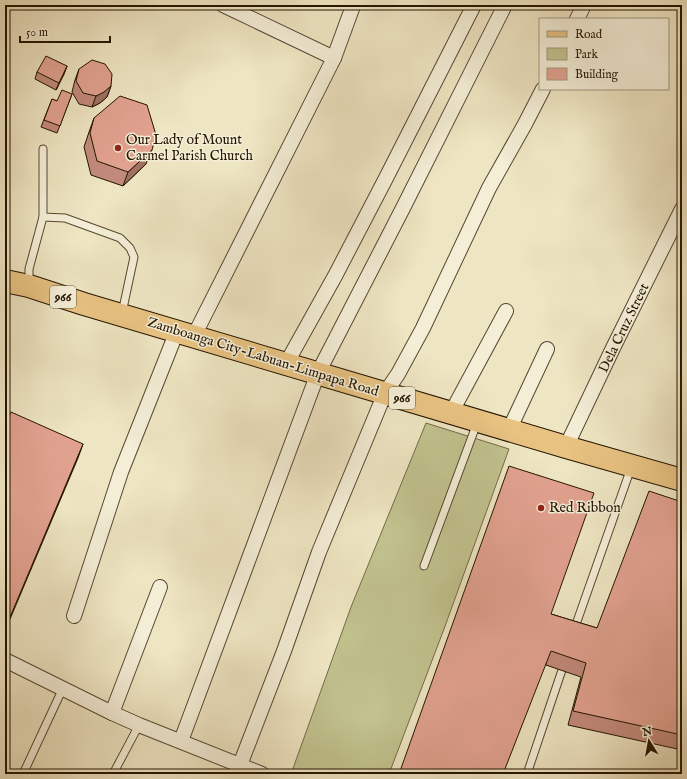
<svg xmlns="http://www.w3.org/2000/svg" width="687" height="779" font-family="'IM FELL English',serif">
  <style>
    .green { fill: #c1c28e; stroke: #726b47 }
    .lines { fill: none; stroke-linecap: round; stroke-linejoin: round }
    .service-casing { stroke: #564830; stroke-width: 9 }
    .minor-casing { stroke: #564830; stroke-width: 16 }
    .primary-casing { stroke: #241400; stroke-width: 24 }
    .service { stroke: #f4eed7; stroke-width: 7 }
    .minor { stroke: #f4eed7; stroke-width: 14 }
    .primary { stroke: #e7c281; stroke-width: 22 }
    .wall { fill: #c28a7b; stroke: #241400 }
    .shaded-wall { fill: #9e7164; stroke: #241400 }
    .building { fill: #e1a18f; stroke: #241400 }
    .poi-dot { fill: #8f2418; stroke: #f4eed7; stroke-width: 1.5 }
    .labels { text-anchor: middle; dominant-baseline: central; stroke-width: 3; stroke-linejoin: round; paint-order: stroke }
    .shield { fill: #f4eed7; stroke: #625540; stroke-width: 1 }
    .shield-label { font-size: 13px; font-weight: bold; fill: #241400 }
    .poi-label { font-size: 14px; fill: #241400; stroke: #f4eed7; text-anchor: start }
    .street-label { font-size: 14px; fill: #241400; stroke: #f4eed7 }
  </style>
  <rect width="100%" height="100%" fill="#eee5c2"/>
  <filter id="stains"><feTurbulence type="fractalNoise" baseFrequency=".005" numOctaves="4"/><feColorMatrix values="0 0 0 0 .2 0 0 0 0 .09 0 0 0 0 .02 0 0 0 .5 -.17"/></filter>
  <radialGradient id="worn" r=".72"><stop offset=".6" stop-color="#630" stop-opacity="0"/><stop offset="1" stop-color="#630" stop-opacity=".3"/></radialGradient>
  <polygon class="green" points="426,423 509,449 444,629 389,774 291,774 351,607"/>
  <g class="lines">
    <defs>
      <g id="service">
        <polyline points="43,149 43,217"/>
        <polyline points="29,283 29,269 43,217 65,218 120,238 130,248 134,257 122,313"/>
        <polyline points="424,566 477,423"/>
        <polyline points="574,630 631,468"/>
        <polyline points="23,774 63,688"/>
        <polyline points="113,774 139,725"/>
        <polyline points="527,774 562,670"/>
      </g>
      <g id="minor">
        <polyline points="223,5 334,58"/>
        <polyline points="577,19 584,5"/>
        <polyline points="194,336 334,58 353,6"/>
        <polyline points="286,364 335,276 385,180 474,5"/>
        <polyline points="451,413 506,311"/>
        <polyline points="509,430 547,349"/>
        <polyline points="566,447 613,348 682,209"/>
        <polyline points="74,616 121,472 177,331"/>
        <polyline points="5,660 112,713 139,725 262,774"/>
        <polyline points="112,713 160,587"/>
        <polyline points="181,741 318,373 403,208 505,5"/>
        <polyline points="240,765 284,651 319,552 385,393 398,374 423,328 489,188 525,124 543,89"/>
      </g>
      <polyline id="primary" points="5,281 29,286 84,304 566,447 682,480"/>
    </defs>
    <use href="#service" class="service-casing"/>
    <use href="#minor" class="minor-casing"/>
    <use href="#primary" class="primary-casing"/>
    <use href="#service" class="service"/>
    <use href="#minor" class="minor"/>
    <use href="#primary" class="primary"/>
  </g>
  <g class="wall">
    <polygon points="67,66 64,74 56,90 35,79 37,72"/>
    <polygon points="79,69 111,86 107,97 100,103 92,107 79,104 72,92 75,80"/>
    <polygon points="72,94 57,133 41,127 52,99 57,101"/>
    <polygon points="94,118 146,164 123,186 91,175 84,147 89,132"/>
    <polygon points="682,502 682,750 568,725 581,677 546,665 551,614 597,628"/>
  </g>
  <g class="shaded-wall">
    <polygon points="67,66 64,74 56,90 59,83"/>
    <polygon points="111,86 107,97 100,103 92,107 96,96"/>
    <polygon points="152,150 146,164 123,186 128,172"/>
    <polygon points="83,444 78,458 5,631 5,629"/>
  </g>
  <g class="building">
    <polygon points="46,56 67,66 59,83 37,72"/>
    <polygon points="92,60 105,64 112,74 111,86 104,92 96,96 83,93 76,81 79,69"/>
    <polygon points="62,90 72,94 60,126 44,120 52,99 57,101"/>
    <polygon points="120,96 147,105 156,135 152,150 128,172 97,161 90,133 94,118"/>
    <polygon points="11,412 83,444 5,629 5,424"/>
    <polygon points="509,466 594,493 551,614 597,628 649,491 682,502 682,735 573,711 586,663 551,651 503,774 399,774"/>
  </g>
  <g class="poi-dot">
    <circle cx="118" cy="148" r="4"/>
    <circle cx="541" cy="508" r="4"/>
  </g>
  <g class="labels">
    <g class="shield">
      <rect x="50" y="286" width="26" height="22" rx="3"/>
      <rect x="389" y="387" width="26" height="22" rx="3"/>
    </g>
    <g class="shield-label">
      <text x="63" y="297">966</text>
      <text x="402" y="398">966</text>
    </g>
    <g class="poi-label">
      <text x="126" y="140">Our Lady of Mount<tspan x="126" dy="16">Carmel Parish Church</tspan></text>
      <text x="549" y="508">Red Ribbon</text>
    </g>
    <g class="street-label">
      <text transform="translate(624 328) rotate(-64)">Dela Cruz Street</text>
      <text transform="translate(263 357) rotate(17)">Zamboanga City-Labuan-Limpapa Road</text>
    </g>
  </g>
  <rect width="687" height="779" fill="none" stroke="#eee5c2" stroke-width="20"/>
  <rect x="6" y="6" width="675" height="767" fill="none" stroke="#241400" stroke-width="2"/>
  <rect x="10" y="10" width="667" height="759" fill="none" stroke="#241400"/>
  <rect x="539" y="18" width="130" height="72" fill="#f4eed7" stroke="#a19781"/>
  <rect x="547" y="31" width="20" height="6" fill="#e7c281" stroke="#a19781"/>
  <text x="575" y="38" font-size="12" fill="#241400">Road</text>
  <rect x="547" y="48" width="20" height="12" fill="#c1c28e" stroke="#a19781"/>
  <text x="575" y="58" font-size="12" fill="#241400">Park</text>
  <rect x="547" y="68" width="20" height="12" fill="#e1a18f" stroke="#a19781"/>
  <text x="575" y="78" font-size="12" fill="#241400">Building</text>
  <g transform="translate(649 741) rotate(349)" stroke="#f4eed7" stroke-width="3" paint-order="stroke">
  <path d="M0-3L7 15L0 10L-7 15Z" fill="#241400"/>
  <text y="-6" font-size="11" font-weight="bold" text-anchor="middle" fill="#241400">N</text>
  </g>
  <path d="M20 36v6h90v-6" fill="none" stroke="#241400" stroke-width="2"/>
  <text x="26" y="36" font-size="12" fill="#241400" stroke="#f4eed7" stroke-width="3" paint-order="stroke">50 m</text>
  <rect width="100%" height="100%" filter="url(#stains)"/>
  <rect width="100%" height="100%" fill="url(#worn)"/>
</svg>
